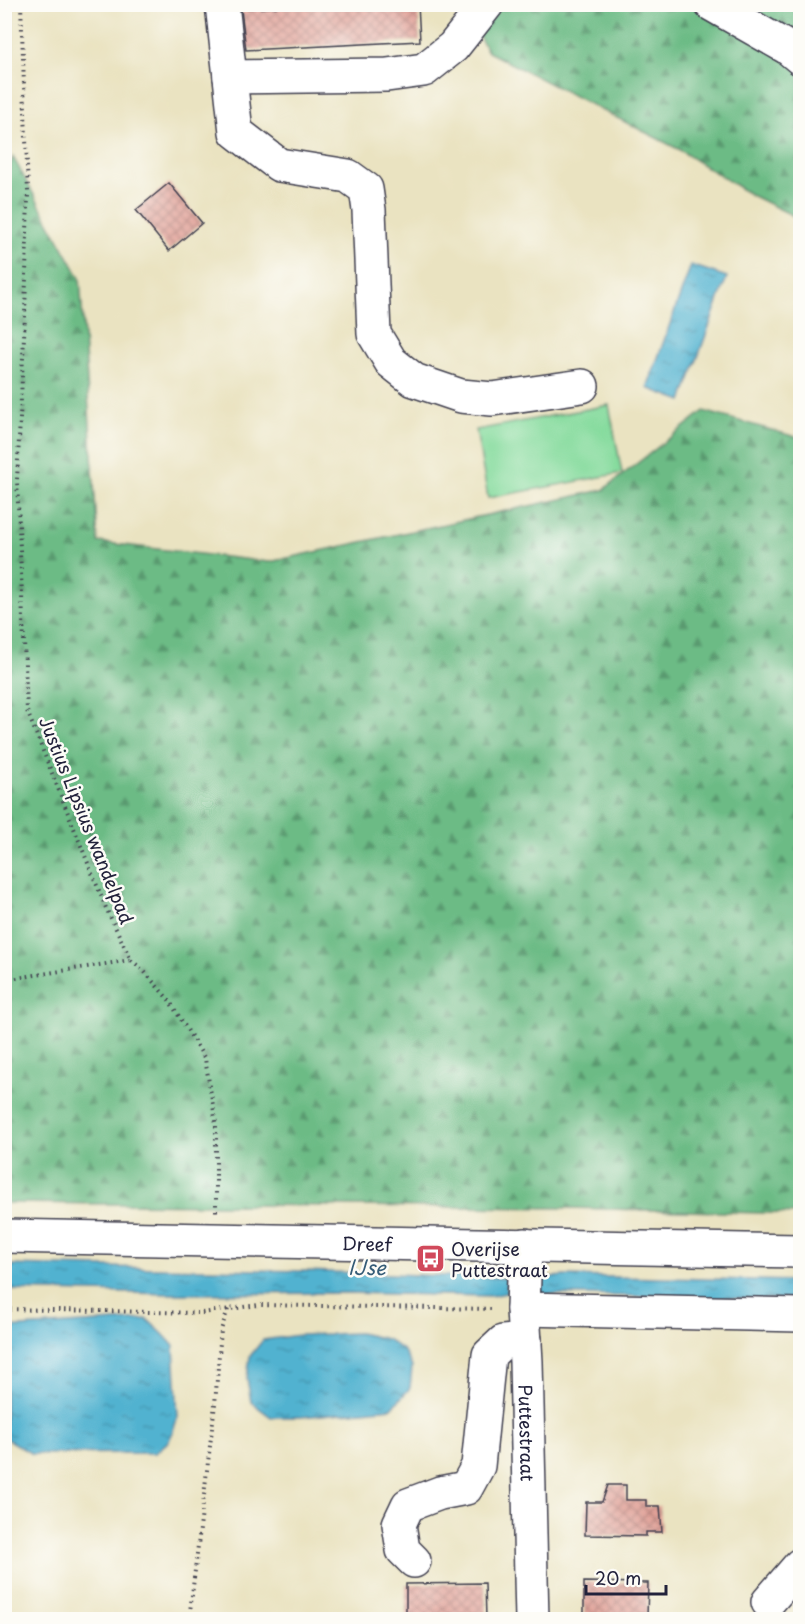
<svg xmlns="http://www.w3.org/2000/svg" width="805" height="1624" font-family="'Playpen Sans',sans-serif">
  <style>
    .grass { fill: url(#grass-tufts); stroke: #547e6c; stroke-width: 1.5 }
    .forest { fill: url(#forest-firs); stroke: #476e60; stroke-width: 1.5 }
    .pitch { fill: #86db9e; stroke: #547e6c; stroke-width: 1.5 }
    .water { fill: url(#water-ripples); stroke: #3a6a86; stroke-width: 1.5 }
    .building { fill: url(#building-cross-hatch) }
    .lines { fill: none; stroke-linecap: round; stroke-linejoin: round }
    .minor-casing { stroke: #403f4f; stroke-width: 36 }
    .major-casing { stroke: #403f4f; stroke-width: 36 }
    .path { stroke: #403f4f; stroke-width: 4; stroke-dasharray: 1.5 4.5; stroke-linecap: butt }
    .minor { stroke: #fff; stroke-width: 33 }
    .major { stroke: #fff; stroke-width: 33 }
    .labels { text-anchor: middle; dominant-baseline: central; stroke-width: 5; stroke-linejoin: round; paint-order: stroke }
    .street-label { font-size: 18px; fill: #22223b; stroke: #fdfcf7 }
    .poi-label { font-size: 18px; fill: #22223b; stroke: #fdfcf7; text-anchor: start }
    .water-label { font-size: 20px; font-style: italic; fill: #355c77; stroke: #fdfcf7 }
  </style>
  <defs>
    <pattern id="grass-tufts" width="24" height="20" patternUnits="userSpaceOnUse" patternTransform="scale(1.5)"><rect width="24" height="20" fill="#86db9e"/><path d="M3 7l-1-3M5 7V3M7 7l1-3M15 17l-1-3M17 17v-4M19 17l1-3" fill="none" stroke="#73bc89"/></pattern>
    <pattern id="forest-firs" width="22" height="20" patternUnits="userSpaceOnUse" patternTransform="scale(1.5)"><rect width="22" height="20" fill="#6cbb85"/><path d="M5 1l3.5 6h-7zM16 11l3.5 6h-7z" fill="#58986e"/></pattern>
    <pattern id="water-ripples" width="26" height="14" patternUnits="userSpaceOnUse" patternTransform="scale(1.5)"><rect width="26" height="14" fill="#51b2d0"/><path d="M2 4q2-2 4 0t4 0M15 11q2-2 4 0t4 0" fill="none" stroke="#4390aa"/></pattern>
    <pattern id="building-cross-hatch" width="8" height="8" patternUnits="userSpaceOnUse" patternTransform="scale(1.5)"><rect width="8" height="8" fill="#e0a097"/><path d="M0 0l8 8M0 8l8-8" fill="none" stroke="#b5827c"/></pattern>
  </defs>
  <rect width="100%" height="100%" fill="#fdfcf7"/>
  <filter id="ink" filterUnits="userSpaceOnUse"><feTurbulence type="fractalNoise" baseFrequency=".0167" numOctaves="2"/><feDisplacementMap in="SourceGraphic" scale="12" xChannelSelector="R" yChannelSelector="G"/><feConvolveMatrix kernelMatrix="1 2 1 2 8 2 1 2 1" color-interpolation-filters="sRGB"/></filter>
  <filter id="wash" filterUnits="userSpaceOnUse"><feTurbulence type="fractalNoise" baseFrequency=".008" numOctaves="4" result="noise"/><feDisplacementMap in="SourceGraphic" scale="24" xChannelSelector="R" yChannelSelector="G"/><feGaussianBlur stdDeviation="1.35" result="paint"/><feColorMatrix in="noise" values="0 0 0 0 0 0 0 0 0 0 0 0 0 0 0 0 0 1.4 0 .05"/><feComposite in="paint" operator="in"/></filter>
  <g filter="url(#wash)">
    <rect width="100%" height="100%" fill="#eae3c1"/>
    <polygon class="grass" points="4,5 12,5 12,56 5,72"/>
    <g class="forest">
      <polygon points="461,5 800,5 800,219 751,195 678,149 488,52"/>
      <polygon points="13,157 80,278 98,542 269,562 603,490 704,411 800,438 800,1214 569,1208 5,1203 4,183"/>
    </g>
    <polygon class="pitch" points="609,405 622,473 488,498 476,430"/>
    <g class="water">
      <polygon points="691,265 727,277 682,401 647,388"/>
      <polygon points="5,1265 305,1271 506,1278 507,1293 491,1296 346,1293 172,1294 5,1290"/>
      <polygon points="565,1276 800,1281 800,1300 540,1294 540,1278"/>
      <polygon points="147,1319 163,1334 174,1346 178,1417 169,1441 155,1453 32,1454 5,1438 5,1328"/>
      <polygon points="359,1333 387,1339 404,1351 412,1367 410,1388 392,1408 301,1417 271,1417 251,1402 247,1378 250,1356 263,1340 299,1335"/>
    </g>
    <g id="blocks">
      <g class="building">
        <polygon points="334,4 418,4 420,41 246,50 241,9"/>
        <polygon points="169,183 202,223 169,251 136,210"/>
        <polygon points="608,1485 626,1485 626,1500 646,1500 646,1506 660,1506 662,1532 646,1532 646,1536 585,1535 586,1502 602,1502"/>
        <polygon points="584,1582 648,1583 647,1617 634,1618 584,1618"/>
        <polygon points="485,1583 486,1618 406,1620 406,1584"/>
      </g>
    </g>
  </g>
  <g filter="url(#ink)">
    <use href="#blocks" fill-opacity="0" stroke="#403f4f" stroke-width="1.5"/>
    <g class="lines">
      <defs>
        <g id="minor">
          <polyline points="222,4 236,132 279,165 348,176 366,189 369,210 374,334 391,362 414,380 461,396 492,399 582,386"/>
          <polyline points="711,4 788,48 800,58"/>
          <polyline points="230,77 387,75 424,70 453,47 487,4"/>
          <path id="s1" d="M525,1245L523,1309L526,1362L532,1620"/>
          <polyline points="523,1309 800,1315"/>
          <polyline points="414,1561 403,1550 399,1524 408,1505 440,1493 466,1488 478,1466 489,1355 503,1342 525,1340"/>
          <polyline points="768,1602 800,1565"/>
        </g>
        <g id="major">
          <path id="s2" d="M4,1236L800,1251"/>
        </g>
      </defs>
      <use href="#minor" class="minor-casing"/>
      <use href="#major" class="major-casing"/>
      <g class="path">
        <polyline points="21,4 28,192 25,316 17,480 27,711 106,908 131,960 143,970 169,1000 205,1059 216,1123 216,1213"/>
        <polyline points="4,980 131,960"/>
        <polyline points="4,1309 202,1313 258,1305 495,1309"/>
        <polyline points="189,1620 215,1404 221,1330 228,1309"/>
      </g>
      <use href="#minor" class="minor"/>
      <use href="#major" class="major"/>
    </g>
  </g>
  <defs>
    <symbol id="bus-square" viewBox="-11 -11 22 22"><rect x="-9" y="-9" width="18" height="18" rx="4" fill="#d1495b" stroke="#fdfcf7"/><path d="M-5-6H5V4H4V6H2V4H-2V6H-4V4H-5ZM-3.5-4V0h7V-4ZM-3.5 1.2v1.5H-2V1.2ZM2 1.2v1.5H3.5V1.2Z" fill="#fff"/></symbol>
  </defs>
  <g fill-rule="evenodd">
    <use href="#bus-square" x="414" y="1242" width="33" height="33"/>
  </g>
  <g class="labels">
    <g class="street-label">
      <text transform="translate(87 820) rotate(68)">Justius Lipsius wandelpad</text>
      <text stroke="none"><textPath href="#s2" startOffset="363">Dreef</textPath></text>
      <text stroke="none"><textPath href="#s1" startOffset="188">Puttestraat</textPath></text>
    </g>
    <g class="poi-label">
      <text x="451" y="1248">Overijse<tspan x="451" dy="21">Puttestraat</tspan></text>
    </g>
    <g class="water-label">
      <text transform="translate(367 1267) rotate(1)">IJse</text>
    </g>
  </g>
  <rect width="805" height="1624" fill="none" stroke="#fdfcf7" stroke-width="24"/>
  <path d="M586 1585v9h80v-9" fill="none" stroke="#22223b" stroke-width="3"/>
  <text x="595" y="1585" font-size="18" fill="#22223b" stroke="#fdfcf7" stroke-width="4.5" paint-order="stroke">20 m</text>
</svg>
